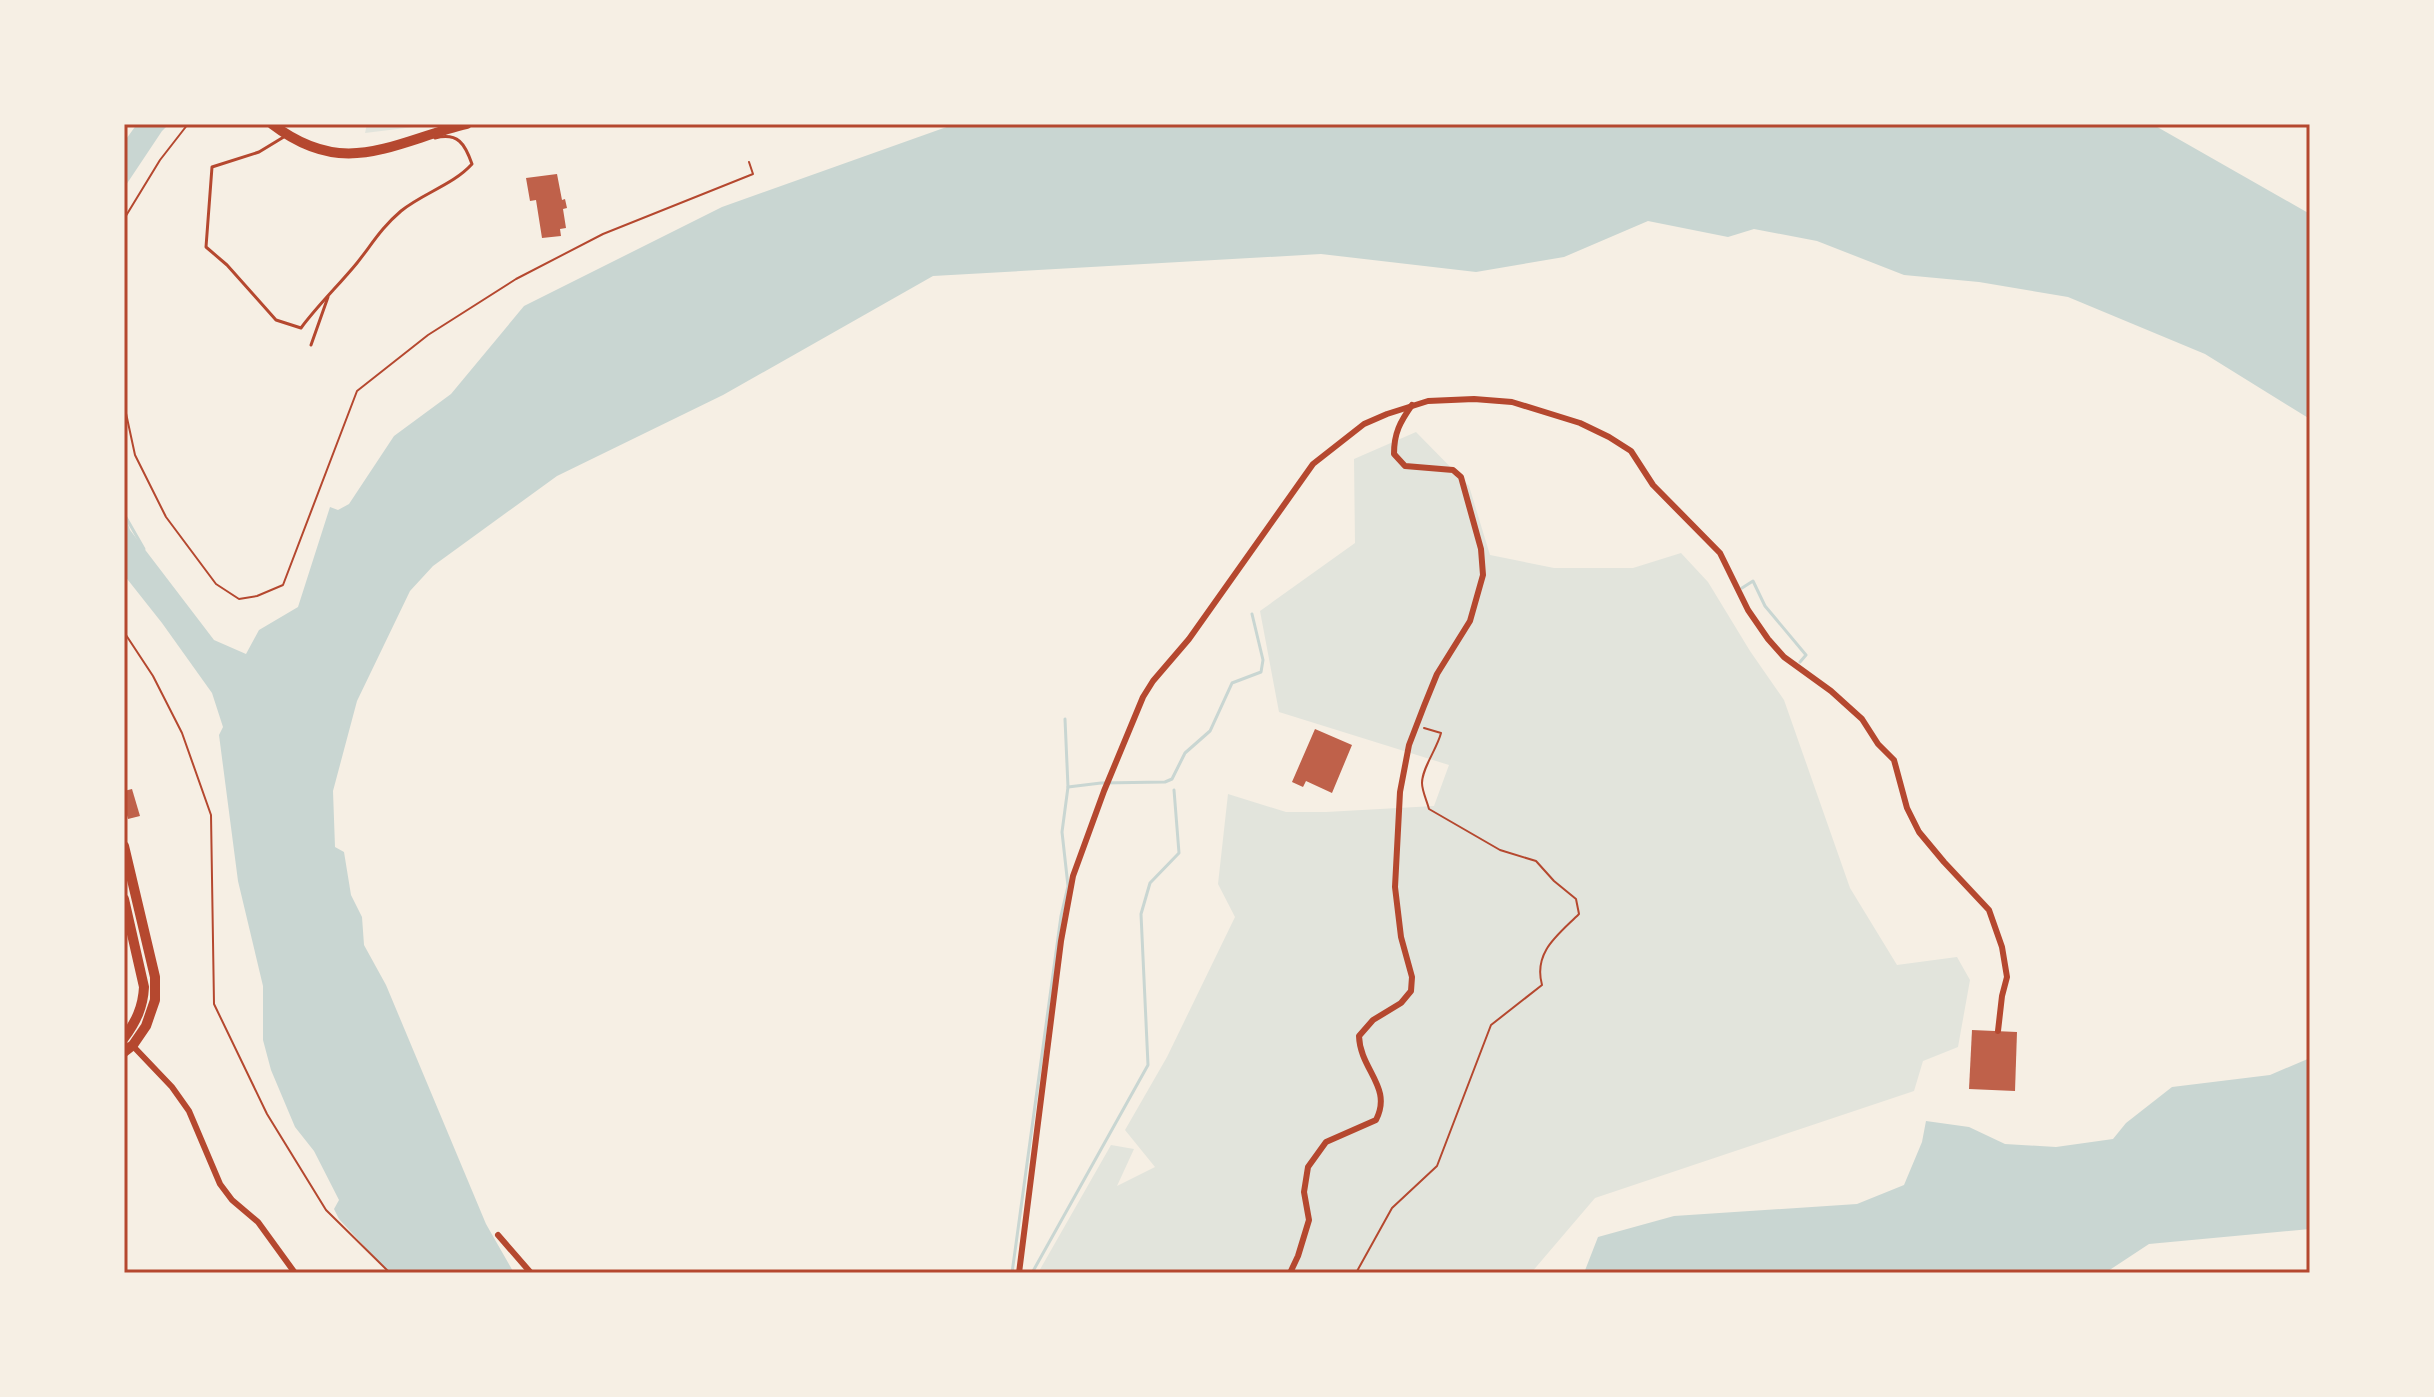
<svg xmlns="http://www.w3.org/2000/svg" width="2434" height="1397" font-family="'Asap Condensed',sans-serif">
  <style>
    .green { fill: #e2e4dc }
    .water { fill: #c9d6d2 }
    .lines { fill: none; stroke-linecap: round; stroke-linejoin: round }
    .stream { stroke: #c9d6d2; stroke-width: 3 }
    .building { fill: #bf614a }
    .path { stroke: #b5482f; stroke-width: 2 }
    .service { stroke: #b5482f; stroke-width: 3 }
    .minor { stroke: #b5482f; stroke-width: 6 }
    .primary { stroke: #b5482f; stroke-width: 10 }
    .neatline { fill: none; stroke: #b5482f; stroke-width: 3 }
  </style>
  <rect width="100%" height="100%" fill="#f6efe4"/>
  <g class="green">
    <polygon points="367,124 438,124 365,133"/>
    <polygon points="1416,432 1469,486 1490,555 1554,568 1633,568 1681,553 1708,582 1750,651 1784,700 1850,888 1897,965 1957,957 1970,980 1958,1047 1923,1061 1914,1091 1595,1198 1531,1273 1038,1273 1111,1145 1134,1149 1117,1186 1155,1167 1125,1130 1167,1057 1235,917 1218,884 1228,794 1286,812 1326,812 1434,806 1449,765 1279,712 1260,611 1355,543 1354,459"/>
  </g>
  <g class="water">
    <polygon points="137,124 169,124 162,131 124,188 124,142"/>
    <polygon points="955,124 2152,124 2310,214 2310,419 2205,354 2068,297 1979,282 1904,275 1817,241 1754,229 1728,237 1648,221 1564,257 1476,272 1321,254 933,276 723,395 557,476 433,566 410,591 357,701 333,791 335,847 344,852 351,895 362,917 364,945 386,985 486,1224 514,1273 389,1273 339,1219 334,1209 339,1200 314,1151 295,1127 271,1070 263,1040 263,986 238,881 219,735 223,727 212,693 162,623 124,575 124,512 130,530 214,640 246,654 259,630 298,607 330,507 338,510 349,504 394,436 451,394 524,306 722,207"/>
    <polygon points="2310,1058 2310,1229 2149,1244 2105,1273 1584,1273 1598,1237 1674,1216 1857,1204 1904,1185 1922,1142 1926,1121 1969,1127 2005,1144 2056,1147 2113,1139 2126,1123 2172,1087 2270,1075"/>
  </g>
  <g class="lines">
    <g class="stream">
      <polyline points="124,514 144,549"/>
      <polyline points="1742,588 1753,581 1765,606 1806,655 1800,662"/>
      <polyline points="1068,787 1101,783 1165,782 1172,779 1185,753 1210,731 1232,683 1261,672 1263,660 1252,614"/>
      <polyline points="1012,1273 1061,916 1068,886 1062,832 1068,787 1065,719"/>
      <polyline points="1032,1273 1148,1065 1141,914 1150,883 1179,853 1174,790"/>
    </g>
  </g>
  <g class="building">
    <polygon points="557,174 562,200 565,199 567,208 563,209 566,228 560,229 561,236 542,238 536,200 530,201 526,178"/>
    <polygon points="1315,729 1352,745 1332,793 1306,781 1303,787 1292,782"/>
    <polygon points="132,789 140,816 128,819 124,804 124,791"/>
    <polygon points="1972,1030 2017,1032 2015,1091 1969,1089"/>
  </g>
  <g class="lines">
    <g class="path">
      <polyline points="124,219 160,160 188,124"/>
      <polyline points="124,404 135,455 166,517 216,584 239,599 257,596 283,585 357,391 428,335 516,279 603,234 753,174 749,162"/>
      <polyline points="124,632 153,676 182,733 211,815 214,1004 267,1114 326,1210 390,1273"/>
      <path d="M1356,1273L1392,1208L1437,1166L1491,1025L1542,985C1533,952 1558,935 1579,914L1576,899L1554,881L1536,861L1500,850L1429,809C1427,801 1422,791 1422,783C1422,768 1437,749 1441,733L1424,728"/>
    </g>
    <g class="service">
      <path d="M287,135L259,152L212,167L206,247L227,265L276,320L301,328C318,305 339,285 357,263C372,244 382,227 401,211C423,193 453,185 472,164C465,144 458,132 435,138"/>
      <polyline points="311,345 328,297"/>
    </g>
    <g class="minor">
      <polyline points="132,1045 172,1087 189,1111 220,1184 232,1200 258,1222 295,1273"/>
      <polyline points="498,1235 531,1273"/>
      <polyline points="1019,1273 1061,941 1073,876 1104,791 1143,697 1153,681 1189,639 1313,464 1364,424 1387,414 1428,401 1474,399 1512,402 1580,423 1609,437 1631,451 1653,485 1720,553 1748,610 1768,639 1784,657 1831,691 1862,719 1878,744 1894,760 1907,808 1919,832 1944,862 1989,910 2002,947 2007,977 2002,996 1998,1031"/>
      <path d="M1290,1273L1298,1256L1309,1220L1304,1192L1308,1167L1326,1142L1376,1120C1393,1087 1360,1070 1359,1036L1373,1020L1401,1003L1411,991L1412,977L1401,937L1395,887L1400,792L1409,745L1424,706L1437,674L1470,621L1483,575L1481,549L1461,477L1453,470L1405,466L1394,454C1394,433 1400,422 1412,405"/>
    </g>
    <g class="primary">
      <path d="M272,124C345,180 392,142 467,124"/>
      <polyline points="124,846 155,977 155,1000 146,1026 133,1045 124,1052"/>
      <path d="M124,899L144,987C143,1007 136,1022 124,1038"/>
    </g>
  </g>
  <rect width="2434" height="1397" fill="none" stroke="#f6efe4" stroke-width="252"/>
  <rect x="126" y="126" width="2182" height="1145" class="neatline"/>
</svg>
